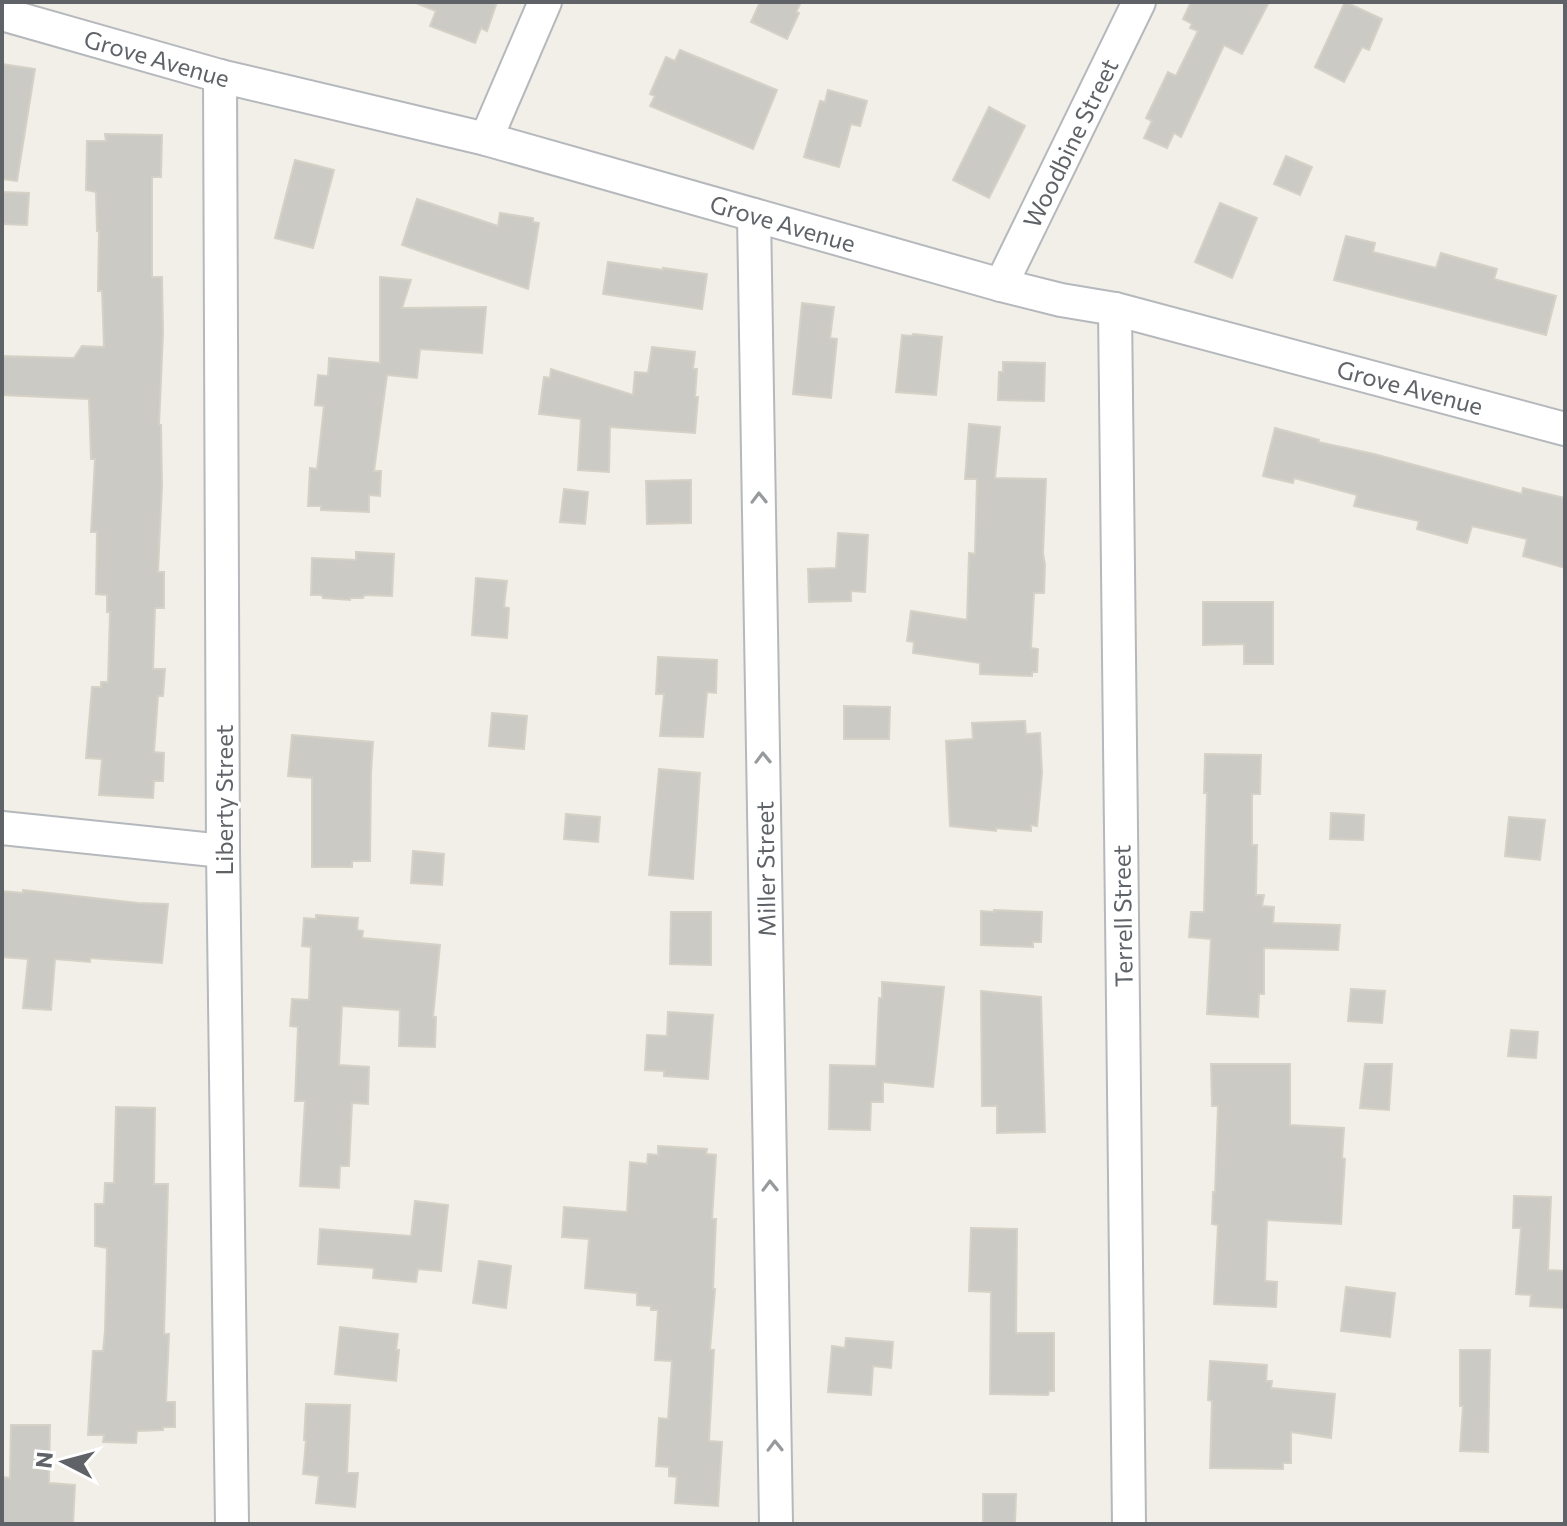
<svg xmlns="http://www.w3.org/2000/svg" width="1567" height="1526" font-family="Commissioner,sans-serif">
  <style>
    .building { fill: #cccac5; stroke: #d6d1c6; stroke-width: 2 }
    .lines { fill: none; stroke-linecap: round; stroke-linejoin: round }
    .minor-casing { stroke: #b5b8bc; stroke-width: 36 }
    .minor { stroke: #fff; stroke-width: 32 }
    .oneway { stroke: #979a9d }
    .labels { text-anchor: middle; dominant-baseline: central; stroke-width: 6; stroke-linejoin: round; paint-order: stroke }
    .street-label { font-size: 24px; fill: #5f6368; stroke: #fff }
  </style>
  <rect width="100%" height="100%" fill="#f1efe8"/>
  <g class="building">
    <polygon points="419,2 497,2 487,31 481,28 475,43 430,26 436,11 418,4"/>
    <polygon points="760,2 801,2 796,12 799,13 787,39 751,22"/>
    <polygon points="1191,2 1269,2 1242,54 1224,45 1181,137 1174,133 1167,148 1144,138 1152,121 1146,118 1168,72 1176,76 1198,31 1190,28 1192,24 1183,19"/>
    <polygon points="1345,2 1382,19 1369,50 1362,47 1344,82 1315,67"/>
    <polygon points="680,50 777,90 753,149 650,106 655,96 650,94 666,57 675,61"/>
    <polygon points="2,64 35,69 17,181 2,179"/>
    <polygon points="828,90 867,101 860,126 851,124 839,167 804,157 820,101 825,102"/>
    <polygon points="989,107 1025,126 989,198 953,180"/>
    <polygon points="105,134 162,135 161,177 152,177 152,277 162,277 163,333 159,425 161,425 162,486 158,572 164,572 164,608 155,608 153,669 165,669 163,696 158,696 154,752 164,753 163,781 154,781 153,798 99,795 102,759 86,758 92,687 101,687 101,682 108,682 110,612 107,612 107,595 96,594 97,532 91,532 95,459 91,459 89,399 2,395 2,356 74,358 82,346 104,347 102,291 98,291 99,231 97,231 96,192 86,190 87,141 106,141"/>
    <polygon points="1286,156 1312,167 1300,195 1274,184"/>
    <polygon points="295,160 334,170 313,248 275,238"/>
    <polygon points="2,192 29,193 27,225 2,224"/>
    <polygon points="417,199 498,226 500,213 533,218 533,222 539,223 528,289 402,245"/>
    <polygon points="1220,203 1257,218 1232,278 1195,262"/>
    <polygon points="1346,236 1375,243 1373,252 1436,268 1441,253 1497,269 1494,279 1556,296 1546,335 1334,280"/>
    <polygon points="608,262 663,270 663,268 707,274 702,309 603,294"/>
    <polygon points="380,277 411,280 402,308 486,307 482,353 420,349 417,378 387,375 374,471 381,471 380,496 369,495 369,512 321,510 321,506 308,506 310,468 317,469 324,406 315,405 318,375 328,376 329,358 380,363"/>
    <polygon points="802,303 834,307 830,338 837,339 831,398 793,394"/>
    <polygon points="913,334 942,337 936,395 896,392 902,335 912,336"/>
    <polygon points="652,347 695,352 693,369 697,369 695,397 698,397 695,433 610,427 609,472 578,470 581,419 539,414 544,377 550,378 551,369 633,395 635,372 648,373"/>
    <polygon points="1003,362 1045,363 1044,401 998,400 999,372 1003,372"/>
    <polygon points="969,424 1000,427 995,478 1046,479 1043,553 1045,565 1044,593 1034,593 1031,648 1038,649 1037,672 1032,672 1032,676 980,674 980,663 913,653 914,642 907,641 911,611 967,620 969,553 975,554 977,479 965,479"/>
    <polygon points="1275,428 1319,440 1318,442 1374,454 1522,494 1523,488 1565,498 1565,568 1523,556 1527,539 1472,526 1467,543 1417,529 1419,521 1354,506 1357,495 1294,478 1293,483 1263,476"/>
    <polygon points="691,480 691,523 647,524 646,481"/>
    <polygon points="564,489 588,492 585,524 560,522"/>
    <polygon points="838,533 868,535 865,592 851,591 851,601 809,602 808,569 836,568"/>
    <polygon points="356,552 394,554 392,596 364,595 363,598 350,598 350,600 323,598 322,595 311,595 312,558 356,560"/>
    <polygon points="476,578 507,581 504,607 509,608 507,638 472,635"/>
    <polygon points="1203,602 1273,602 1273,664 1244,664 1244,644 1203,645"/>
    <polygon points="658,657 717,660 716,693 707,692 703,737 660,736 664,694 656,694"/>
    <polygon points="844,706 890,707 889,739 844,739"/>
    <polygon points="492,713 527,716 524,749 489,746"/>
    <polygon points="1025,721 1026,734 1040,733 1042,773 1037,826 1031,825 1031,831 996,828 996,831 950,826 946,741 973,739 972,723"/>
    <polygon points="292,735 373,742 371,772 370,861 352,861 352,867 312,867 312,778 288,776"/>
    <polygon points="1205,754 1261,755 1260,794 1252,794 1252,845 1257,845 1256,895 1264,895 1262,906 1274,907 1273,923 1340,925 1338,950 1264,948 1264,994 1259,994 1258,1017 1207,1014 1211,939 1189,937 1191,912 1204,912 1207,793 1204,793"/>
    <polygon points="659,769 700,773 693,879 649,875"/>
    <polygon points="1331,813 1364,815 1363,840 1330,839"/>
    <polygon points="566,814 600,817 598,842 564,839"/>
    <polygon points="1509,817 1545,820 1540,860 1505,856"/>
    <polygon points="413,851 444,854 442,885 411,883"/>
    <polygon points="23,890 138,903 168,904 162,963 90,958 90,962 55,959 51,1010 23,1008 28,959 2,957 2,891 23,893"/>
    <polygon points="994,910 1042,912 1041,942 1033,942 1033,947 981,945 981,911 994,912"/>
    <polygon points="671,912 711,912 711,965 670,964"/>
    <polygon points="316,915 358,918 357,930 363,931 362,938 440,945 433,1017 436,1017 435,1047 399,1046 400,1010 342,1006 339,1065 369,1067 368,1104 352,1103 349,1166 340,1166 339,1188 300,1186 305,1101 295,1101 298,1027 290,1026 292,999 309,1000 311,947 302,946 304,918 316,919"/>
    <polygon points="882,982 944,987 933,1087 883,1082 883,1102 871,1102 870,1130 829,1129 830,1065 876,1066 879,998 882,998"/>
    <polygon points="1351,989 1385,991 1382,1023 1348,1021"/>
    <polygon points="981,991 1041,997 1045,1132 997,1133 997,1106 982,1106"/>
    <polygon points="668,1012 713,1015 708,1079 664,1076 664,1071 645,1070 647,1035 667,1036"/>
    <polygon points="1511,1030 1538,1032 1536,1058 1508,1056"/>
    <polygon points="1211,1064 1290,1064 1290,1125 1344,1128 1342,1158 1345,1159 1341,1224 1267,1220 1265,1281 1277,1282 1276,1307 1214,1304 1218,1225 1212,1224 1213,1192 1215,1192 1218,1106 1212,1106"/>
    <polygon points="1365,1064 1392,1064 1389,1110 1360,1108"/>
    <polygon points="116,1107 155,1108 154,1184 168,1184 164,1334 169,1334 166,1402 175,1402 175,1427 163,1427 163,1430 137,1431 136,1443 103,1442 104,1435 88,1435 93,1351 103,1351 105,1331 107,1248 95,1246 95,1204 104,1204 105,1183 114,1183"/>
    <polygon points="658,1146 707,1149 706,1154 716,1155 712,1219 716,1219 713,1289 715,1289 710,1350 714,1350 709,1441 722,1442 718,1506 675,1503 677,1477 669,1476 669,1467 656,1466 659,1418 668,1419 672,1361 655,1360 658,1310 651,1310 651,1306 637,1305 637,1293 585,1288 589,1239 562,1237 564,1207 627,1212 630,1162 647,1164 648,1154 658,1155"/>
    <polygon points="1514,1196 1551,1197 1548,1270 1565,1271 1565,1308 1530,1306 1531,1295 1516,1294 1521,1228 1513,1228"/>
    <polygon points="415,1201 448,1205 441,1271 418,1269 416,1282 373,1278 374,1268 318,1264 320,1229 411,1236"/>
    <polygon points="971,1228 1017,1229 1016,1333 1054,1333 1054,1391 1049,1391 1048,1395 990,1394 991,1292 969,1291"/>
    <polygon points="479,1261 511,1266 506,1308 473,1303"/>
    <polygon points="1346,1287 1395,1293 1390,1337 1341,1331"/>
    <polygon points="340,1327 398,1334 396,1350 399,1350 396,1381 335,1374"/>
    <polygon points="846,1338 893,1342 891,1368 873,1366 871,1395 828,1392 832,1346 845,1348"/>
    <polygon points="1460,1350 1490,1350 1488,1452 1460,1451 1463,1406 1460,1406"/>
    <polygon points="1210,1361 1267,1365 1266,1381 1272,1381 1271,1388 1335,1394 1331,1438 1291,1432 1291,1463 1283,1463 1283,1469 1210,1468 1212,1401 1208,1400"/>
    <polygon points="306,1404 350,1405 347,1473 358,1473 355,1507 316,1503 319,1476 303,1474 306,1440 304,1440"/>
    <polygon points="11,1425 50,1425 49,1483 75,1485 73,1524 2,1524 2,1477 10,1478"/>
    <polygon points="983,1494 1016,1494 1015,1524 983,1524"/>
  </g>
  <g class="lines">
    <defs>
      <g id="minor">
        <polyline points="2,14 220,76 486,139 1001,285 1061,300 1115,309 1565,429"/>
        <polyline points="220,76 223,851 232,1524"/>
        <polyline points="486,139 545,2"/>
        <polyline points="754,215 776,1524"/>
        <polyline points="1001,285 1139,2"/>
        <polyline points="1115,309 1129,1524"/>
        <polyline points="2,828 223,851"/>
      </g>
    </defs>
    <use href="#minor" class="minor-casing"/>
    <use href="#minor" class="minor"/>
  </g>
  <defs><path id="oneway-chevron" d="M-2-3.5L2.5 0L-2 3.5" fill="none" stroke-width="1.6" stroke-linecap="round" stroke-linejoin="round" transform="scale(2)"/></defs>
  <g class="oneway">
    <use href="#oneway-chevron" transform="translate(759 498) rotate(-91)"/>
    <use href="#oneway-chevron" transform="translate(763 758) rotate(-91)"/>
    <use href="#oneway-chevron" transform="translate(770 1186) rotate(-91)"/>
    <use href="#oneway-chevron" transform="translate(775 1446) rotate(-91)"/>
  </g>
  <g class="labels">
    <g class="street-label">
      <text transform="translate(157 58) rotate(16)">Grove Avenue</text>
      <text transform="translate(1070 143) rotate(-64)">Woodbine Street</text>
      <text transform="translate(783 223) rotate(16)">Grove Avenue</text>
      <text transform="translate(1410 387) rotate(15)">Grove Avenue</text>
      <text transform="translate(223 800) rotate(-90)">Liberty Street</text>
      <text transform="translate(765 869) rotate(-91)">Miller Street</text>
      <text transform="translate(1122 916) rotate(-91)">Terrell Street</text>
    </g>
  </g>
  <rect width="1567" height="1526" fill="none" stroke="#5f6368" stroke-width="8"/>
  <g transform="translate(64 1462) rotate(276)" stroke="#ffffff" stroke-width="6" paint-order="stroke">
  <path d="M0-6L14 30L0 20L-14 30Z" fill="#5f6368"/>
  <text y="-12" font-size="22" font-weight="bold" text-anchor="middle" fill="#5f6368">N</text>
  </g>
</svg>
